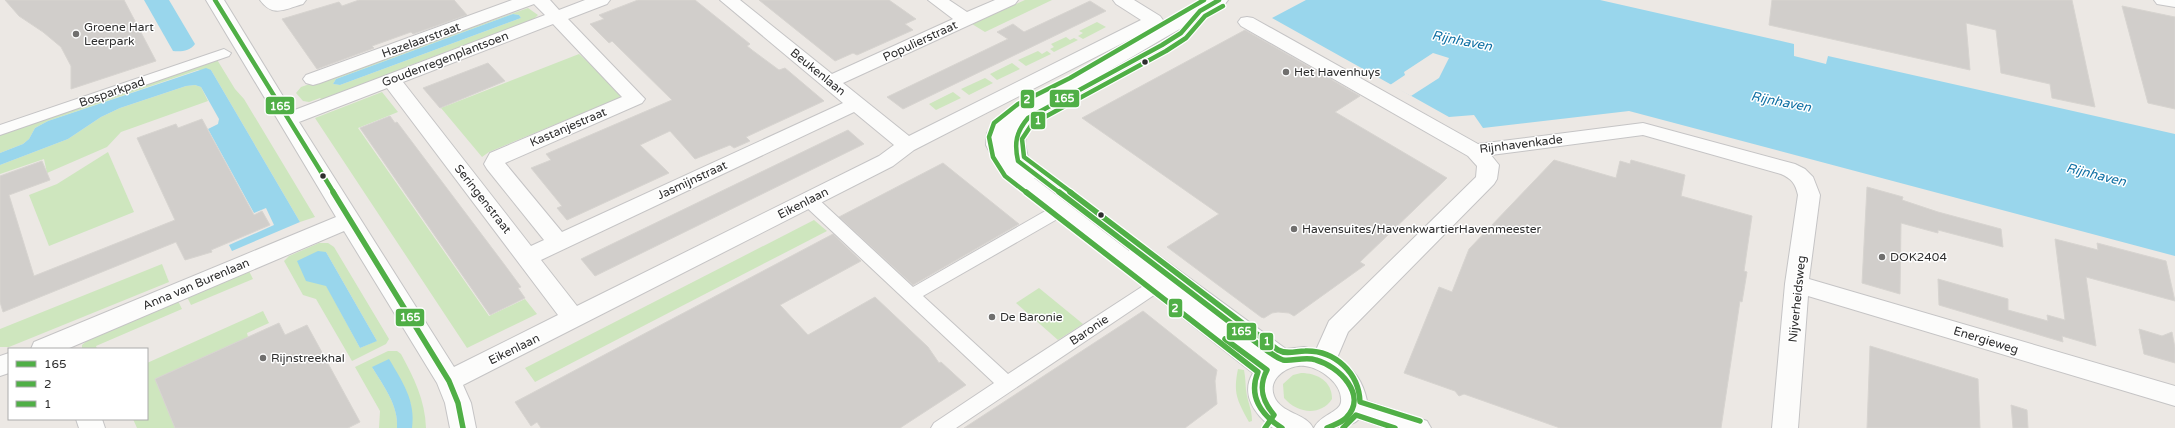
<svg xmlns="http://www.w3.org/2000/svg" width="2175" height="428" font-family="'Varela Round',sans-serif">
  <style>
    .green { fill: #cee6be; fill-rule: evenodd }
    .water { fill: #99d6ec }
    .pier { fill: #ece8e4 }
    .building { fill: #d1cecb; stroke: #d7d4d0 }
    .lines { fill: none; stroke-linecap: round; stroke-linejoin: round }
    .pedestrian-casing { stroke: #c5c4c5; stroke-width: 2 }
    .minor-casing { stroke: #c5c4c5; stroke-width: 2 }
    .pedestrian { fill: #fcfcfb; fill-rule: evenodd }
    .minor { fill: #fcfcfb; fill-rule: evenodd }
    .bus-1-far1-casing { stroke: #fff; stroke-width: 7 }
    .bus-1-casing { stroke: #fff; stroke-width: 8 }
    .bus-2-far1-casing { stroke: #fff; stroke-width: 7 }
    .bus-2-casing { stroke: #fff; stroke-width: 8 }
    .bus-3-far1-casing { stroke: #fff; stroke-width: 7 }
    .bus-3-casing { stroke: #fff; stroke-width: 8 }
    .bus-1-far1 { stroke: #50af46; stroke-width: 4.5 }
    .bus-1 { stroke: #50af46; stroke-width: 5.5 }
    .bus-2-far1 { stroke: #50af46; stroke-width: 4.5 }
    .bus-2 { stroke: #50af46; stroke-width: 5.5 }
    .bus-3-far1 { stroke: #50af46; stroke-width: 4.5 }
    .bus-3 { stroke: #50af46; stroke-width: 5.5 }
    .poi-dot { fill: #706f6e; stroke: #fff; stroke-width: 1.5 }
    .bus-dot { fill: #2e2e2e; stroke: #fff; stroke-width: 1.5 }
    .labels { text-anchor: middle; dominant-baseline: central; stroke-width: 3; stroke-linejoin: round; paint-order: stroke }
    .poi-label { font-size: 12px; fill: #2e2e2e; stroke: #fff; text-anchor: start }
    .street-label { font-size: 12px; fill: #2e2e2e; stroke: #fff }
    .water-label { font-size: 13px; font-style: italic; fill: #0d6fa3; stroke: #fff }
    .line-badge { stroke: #fff; stroke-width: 1.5 }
    .badge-label { font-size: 11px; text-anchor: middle; font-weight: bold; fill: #fff }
  </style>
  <rect width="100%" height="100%" fill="#ece8e4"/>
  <g class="green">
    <polygon points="1025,0 1052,0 985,32 972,24"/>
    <path d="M528,8L538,15L534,19L408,66L410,68L323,101L320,98L309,102L303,101L296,93L301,87ZM513,14L519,15L521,18L340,85L333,84L336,79Z"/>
    <polygon points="1097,22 1106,27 1083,39 1078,36 1083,33 1079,31"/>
    <polygon points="1066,37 1070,40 1074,38 1078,40 1054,52 1050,49 1054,47 1051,44"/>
    <polygon points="1038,51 1042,54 1047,51 1051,54 1026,66 1018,60"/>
    <path d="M579,54L621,92C622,102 613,104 605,107L602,105L489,152L482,157L441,108Z"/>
    <polygon points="216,58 235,89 244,99 315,217 300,222 211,70 198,70 48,121 35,128 29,139 23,144 0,153 0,132"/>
    <polygon points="1012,63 1020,69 997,80 990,74"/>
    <polygon points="985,78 993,83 969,95 961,89"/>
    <polygon points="195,85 201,87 208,101 121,132 107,147 47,173 44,159 0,174 0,165 68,139 101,117 120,108 186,86"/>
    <polygon points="382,92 398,112 358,128 489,316 525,299 537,314 467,348 315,118"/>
    <polygon points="953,92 961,98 936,110 929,104"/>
    <polygon points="108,152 134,212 49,246 29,195 57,184"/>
    <polygon points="814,220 827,231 535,382 525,368"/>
    <path d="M319,243H328L334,247L389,339L386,344L352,361L316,299L303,295L284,261L289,256ZM326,252L377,341H376L360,348L326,285Z"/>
    <polygon points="162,264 169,282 9,347 0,347 0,329"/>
    <polygon points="249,271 253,279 191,305 186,295"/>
    <polygon points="1039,288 1083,324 1058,340 1016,303"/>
    <polygon points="177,299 182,309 96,346 97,349 82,349 82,345 95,334"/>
    <polygon points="263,311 269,323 247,333 248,337 155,379 175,428 137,428 133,419 147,419 147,363"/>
    <path d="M388,351H397L401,354C414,378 425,400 426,428H412L411,404L372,367C383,385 399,406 397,428H379L380,411L355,367Z"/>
    <path d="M1238,369L1244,370C1246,379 1245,387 1247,396C1249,405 1252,411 1252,421L1249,422C1237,400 1233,393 1238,369Z"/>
    <path d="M1301,373C1317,373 1332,381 1332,399C1320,417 1297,413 1284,398L1283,384L1293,375Z"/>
  </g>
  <g class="water">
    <path d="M144,0H169L195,44C190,51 181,52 173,51Z"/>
    <polygon points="1306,0 1600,0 1794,44 1794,56 1826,64 1828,56 2175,134 2175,256 1629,111 1483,128 1474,115 1449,117 1272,18"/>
    <polygon points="513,14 519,15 521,18 340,85 333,84 336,79"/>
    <polygon points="206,68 211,70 300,222 232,251 229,245 274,225 266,208 254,213 208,129 218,124 219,119 201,87 195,85 186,86 120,108 101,117 68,139 0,165 0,153 23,144 29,139 35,128 48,121"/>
    <polygon points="318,251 326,252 377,341 360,348 326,286 306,281 297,261"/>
    <path d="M389,359C402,381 416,401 412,428H397C399,406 383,385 372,367Z"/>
  </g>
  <polygon class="pier" points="1433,53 1449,58 1439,78 1411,96 1390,85 1405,75 1404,72"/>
  <g class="building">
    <polygon points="5,0 124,0 156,61 71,89 71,66 61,47 43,32 19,16"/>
    <polygon points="359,0 454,0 467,15 413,34 411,32 372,46 374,48 317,69 282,19 339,2 342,6"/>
    <polygon points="638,0 695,0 750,44 747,46 752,50 779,70 785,68 824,101 746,137 750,141 734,148 730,145 695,159 670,131 640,145 669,173 567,220 557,208 562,206 531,168 551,160 546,154 672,100 612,41 609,43 590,24 604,19 599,15"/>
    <polygon points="759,0 889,0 916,19 905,24 913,30 857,55 853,53 835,61"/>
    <polygon points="1772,0 2072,0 2095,107 2052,98 2050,84 2001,73 1996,30 1966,23 1970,70 1769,25"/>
    <polygon points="1090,1 1106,11 903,109 887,97 1008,39 997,32 1013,24 1024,32"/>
    <polygon points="2122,6 2175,17 2175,109 2148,103"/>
    <polygon points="1245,30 1360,96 1335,112 1447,178 1360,262 1365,265 1294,316 1289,313 1278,312 1272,313 1264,318 1261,317 1167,247 1219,214 1082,118"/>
    <polygon points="488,63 505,81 440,108 423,88"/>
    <polygon points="390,116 395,123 397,122 504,264 521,287 518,288 525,298 490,315 360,128"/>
    <polygon points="202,119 254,215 262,211 270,225 211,250 212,252 185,260 176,242 3,312 0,302 0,176 42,161 50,180 9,195 34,276 175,220 137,138 176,124 178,128"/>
    <polygon points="848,130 864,144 595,276 581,259"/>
    <polygon points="1554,160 1616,178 1620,161 1630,164 1631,160 1685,175 1681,196 1752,216 1744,271 1747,272 1742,302 1740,301 1721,428 1560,428 1464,394 1459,396 1455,391 1404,373 1439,287 1452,292 1469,249"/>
    <polygon points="943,163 1019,224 913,285 839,217"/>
    <polygon points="1867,187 1903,197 1902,200 1938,212 2001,229 2003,247 1938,230 1938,233 1901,223 1900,294 1862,283"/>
    <polygon points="833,234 861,261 780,305 808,335 875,297 928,347 939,363 941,362 966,385 900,428 541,428 537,422 531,426 515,402"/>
    <polygon points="2055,239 2098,250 2097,243 2166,261 2175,301 2086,277 2096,346 2062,336 2063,342 1939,305 1938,279 2008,299 2008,310 2048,321 2047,315 2065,320"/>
    <polygon points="1143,311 1217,370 1215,381 1217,404 1185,428 964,428"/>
    <polygon points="279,323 285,335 307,325 360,422 348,428 175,428 155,379"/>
    <polygon points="2139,329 2162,336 2172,332 2175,348 2175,363 2144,354"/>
    <polygon points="1870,346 1978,379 1980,428 1867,428"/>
    <polygon points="2011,405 2027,410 2028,428 2013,428"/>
  </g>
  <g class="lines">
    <defs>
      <g id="pedestrian">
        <polygon points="224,49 231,53 229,56 0,135 0,125"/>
        <polygon points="809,195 815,196 913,287 1054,206 1060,205 1066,206 1068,210 1066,214 923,296 1008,374 1160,275 1166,273 1172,275 1174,279 1172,283 956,428 931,428 934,423 994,383 803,204 801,200 803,196"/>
      </g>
      <g id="minor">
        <path d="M206,0H224L292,111L545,15L534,4L320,83L313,85L306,83L303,79L306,75L512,0H550L559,10L585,0H610L607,4L568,19L645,99L642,103L505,163L562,232L843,103L720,0H740L832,74L953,19L928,0H949L967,12L995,0H1018L1015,4L843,83L909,136L1141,20L1116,4L1113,0H1134L1160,16L1163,20L1161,23L1205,0H1228L1225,4C1164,36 1106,74 1044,107L1049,112L1026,131L1025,144L1028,158L1043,172L1039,177L1034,178L1129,251L1131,247L1139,245L1147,247L1286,349L1304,347L1316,350L1329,321L1476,177L1477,166L1468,156L1241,26L1238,22L1241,18L1247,17L1253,18L1478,144L1643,123L1795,164L1805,169L1813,177L1820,195L1809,279L2175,386V406L1808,296L1798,428H1772L1785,284L1798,195C1795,183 1792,179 1781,174L1643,135L1491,155L1499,165L1497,179L1494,184L1348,332L1337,358C1354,369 1363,381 1367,401L1427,421L1431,428H1386L1359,419C1351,428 1328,428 1314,428C1320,415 1340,412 1341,402C1343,384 1321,368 1305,366C1289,364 1267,378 1274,396C1281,414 1306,413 1313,428H1273C1255,415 1240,394 1253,373L1002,175L986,145L987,133L999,116L1066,80L1156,26L914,150L893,166L463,385L471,403L476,428H450L445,403L437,383L344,231L67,349H31L34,342L336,217ZM553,24L622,97L490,153L484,164L487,169L544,240L531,246L403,82ZM387,88L558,315L454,367L299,122ZM854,112L894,145L879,156L577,306L541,260Z"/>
        <path d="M260,0H306L303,4C285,9 273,18 260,0Z"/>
        <polygon points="2154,0 2175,0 2175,7 2157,4"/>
        <polygon points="9,353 9,373 0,376 0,356"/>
        <polygon points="76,419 102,419 105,428 79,428"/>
      </g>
    </defs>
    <use href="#pedestrian" class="pedestrian-casing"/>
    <use href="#minor" class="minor-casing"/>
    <use href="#pedestrian" class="pedestrian"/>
    <use href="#minor" class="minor"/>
    <defs>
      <g id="bus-1-far1">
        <polyline points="215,0 334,193"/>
        <path d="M1060,193L1018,161C1014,143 1016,132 1028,118L1162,45L1181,33L1200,11L1219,0"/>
      </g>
      <g id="bus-1">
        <polyline points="333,192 449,381 458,403 463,428"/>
        <path d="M1059,192L1257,343C1264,348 1274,357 1283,360C1291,362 1305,356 1316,360C1338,366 1369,395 1346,418C1341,423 1333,425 1327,428"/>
        <path d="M1225,339L1267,370C1258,387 1262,401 1274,415L1265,428"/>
      </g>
      <polyline id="bus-2-far1" points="1027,193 1005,176 993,157 989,137 994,123 1018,104 1070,78 1204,0"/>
      <g id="bus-2">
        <path d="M1026,192L1258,372C1248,396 1261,415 1282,428"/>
        <polyline points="1343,428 1356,415 1395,428"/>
      </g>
      <polyline id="bus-3-far1" points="1072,193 1024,157 1022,139 1032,124 1166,51 1186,38 1205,16 1223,6"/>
      <path id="bus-3" d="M1070,192L1278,350C1287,355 1296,351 1305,351C1335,350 1359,373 1360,402L1420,421"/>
    </defs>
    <use href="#bus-1-far1" class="bus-1-far1-casing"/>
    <use href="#bus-1" class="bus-1-casing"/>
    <use href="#bus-2-far1" class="bus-2-far1-casing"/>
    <use href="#bus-2" class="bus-2-casing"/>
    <use href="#bus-3-far1" class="bus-3-far1-casing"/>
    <use href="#bus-3" class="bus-3-casing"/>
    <use href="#bus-1-far1" class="bus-1-far1"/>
    <use href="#bus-1" class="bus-1"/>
    <use href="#bus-2-far1" class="bus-2-far1"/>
    <use href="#bus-2" class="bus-2"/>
    <use href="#bus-3-far1" class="bus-3-far1"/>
    <use href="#bus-3" class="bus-3"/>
  </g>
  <g class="poi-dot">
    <circle cx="76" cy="34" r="4"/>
    <circle cx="1286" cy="72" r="4"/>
    <circle cx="1294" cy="229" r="4"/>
    <circle cx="1882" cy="257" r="4"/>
    <circle cx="992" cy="317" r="4"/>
    <circle cx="263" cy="358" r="4"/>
  </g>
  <g class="bus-dot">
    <circle cx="1145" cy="62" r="3.5"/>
    <circle cx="323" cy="176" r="3.5"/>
    <circle cx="1101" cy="215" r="3.5"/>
  </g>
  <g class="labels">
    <g class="poi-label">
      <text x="84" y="27">Groene Hart<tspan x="84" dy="14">Leerpark</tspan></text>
      <text x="1294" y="72">Het Havenhuys</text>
      <text x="1302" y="229">Havensuites/HavenkwartierHavenmeester</text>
      <text x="1890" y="257">DOK2404</text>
      <text x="1000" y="317">De Baronie</text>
      <text x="271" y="358">Rijnstreekhal</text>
    </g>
    <g class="street-label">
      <text transform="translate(421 40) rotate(-20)">Hazelaarstraat</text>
      <text transform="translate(920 41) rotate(-25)">Populierstraat</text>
      <text transform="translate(445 59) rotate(-21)">Goudenregenplantsoen</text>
      <text transform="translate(818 72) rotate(39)">Beukenlaan</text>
      <text transform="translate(112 92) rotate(-19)">Bosparkpad</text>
      <text transform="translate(568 127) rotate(-23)">Kastanjestraat</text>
      <text transform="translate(1521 144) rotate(-7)">Rijnhavenkade</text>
      <text transform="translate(692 180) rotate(-25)">Jasmijnstraat</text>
      <text transform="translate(483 199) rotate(52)">Seringenstraat</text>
      <text transform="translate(803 203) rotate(-27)">Eikenlaan</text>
      <text transform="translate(196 284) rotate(-23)">Anna van Burenlaan</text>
      <text transform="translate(1797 299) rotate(-84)">Nijverheidsweg</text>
      <text transform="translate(1089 330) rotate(-34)">Baronie</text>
      <text transform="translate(1986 340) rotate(17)">Energieweg</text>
      <text transform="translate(514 349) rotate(-26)">Eikenlaan</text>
    </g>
    <g class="water-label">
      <text transform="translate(1462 41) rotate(11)">Rijnhaven</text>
      <text transform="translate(1781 102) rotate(11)">Rijnhaven</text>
      <text transform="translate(2096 175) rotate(14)">Rijnhaven</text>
    </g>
  </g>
  <g class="line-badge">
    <rect x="1049" y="89" width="31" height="19" rx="4" fill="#50af46"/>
    <rect x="1020" y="89" width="15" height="20" rx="4" fill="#50af46"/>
    <rect x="265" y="96" width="30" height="19" rx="4" fill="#50af46"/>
    <rect x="1030" y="111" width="16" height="19" rx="4" fill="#50af46"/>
    <rect x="1168" y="298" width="15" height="20" rx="4" fill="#50af46"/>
    <rect x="395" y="308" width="30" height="19" rx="4" fill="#50af46"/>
    <rect x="1226" y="322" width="31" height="19" rx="4" fill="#50af46"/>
    <rect x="1259" y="332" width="15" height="19" rx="4" fill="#50af46"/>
  </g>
  <g class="badge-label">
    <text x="1064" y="102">165</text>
    <text x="1027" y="103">2</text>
    <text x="280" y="110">165</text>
    <text x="1038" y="124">1</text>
    <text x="1175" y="312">2</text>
    <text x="410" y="321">165</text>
    <text x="1241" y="335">165</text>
    <text x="1267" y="345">1</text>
  </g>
  <rect x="8" y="348" width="140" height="72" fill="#ffffff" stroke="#ababab"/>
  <rect x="16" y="361" width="20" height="6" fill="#50af46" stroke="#ababab"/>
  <text x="44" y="368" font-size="12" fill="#2e2e2e">165</text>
  <rect x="16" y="381" width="20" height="6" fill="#50af46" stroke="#ababab"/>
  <text x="44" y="388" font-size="12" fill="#2e2e2e">2</text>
  <rect x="16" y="401" width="20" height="6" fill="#50af46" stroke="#ababab"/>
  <text x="44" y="408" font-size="12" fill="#2e2e2e">1</text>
</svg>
